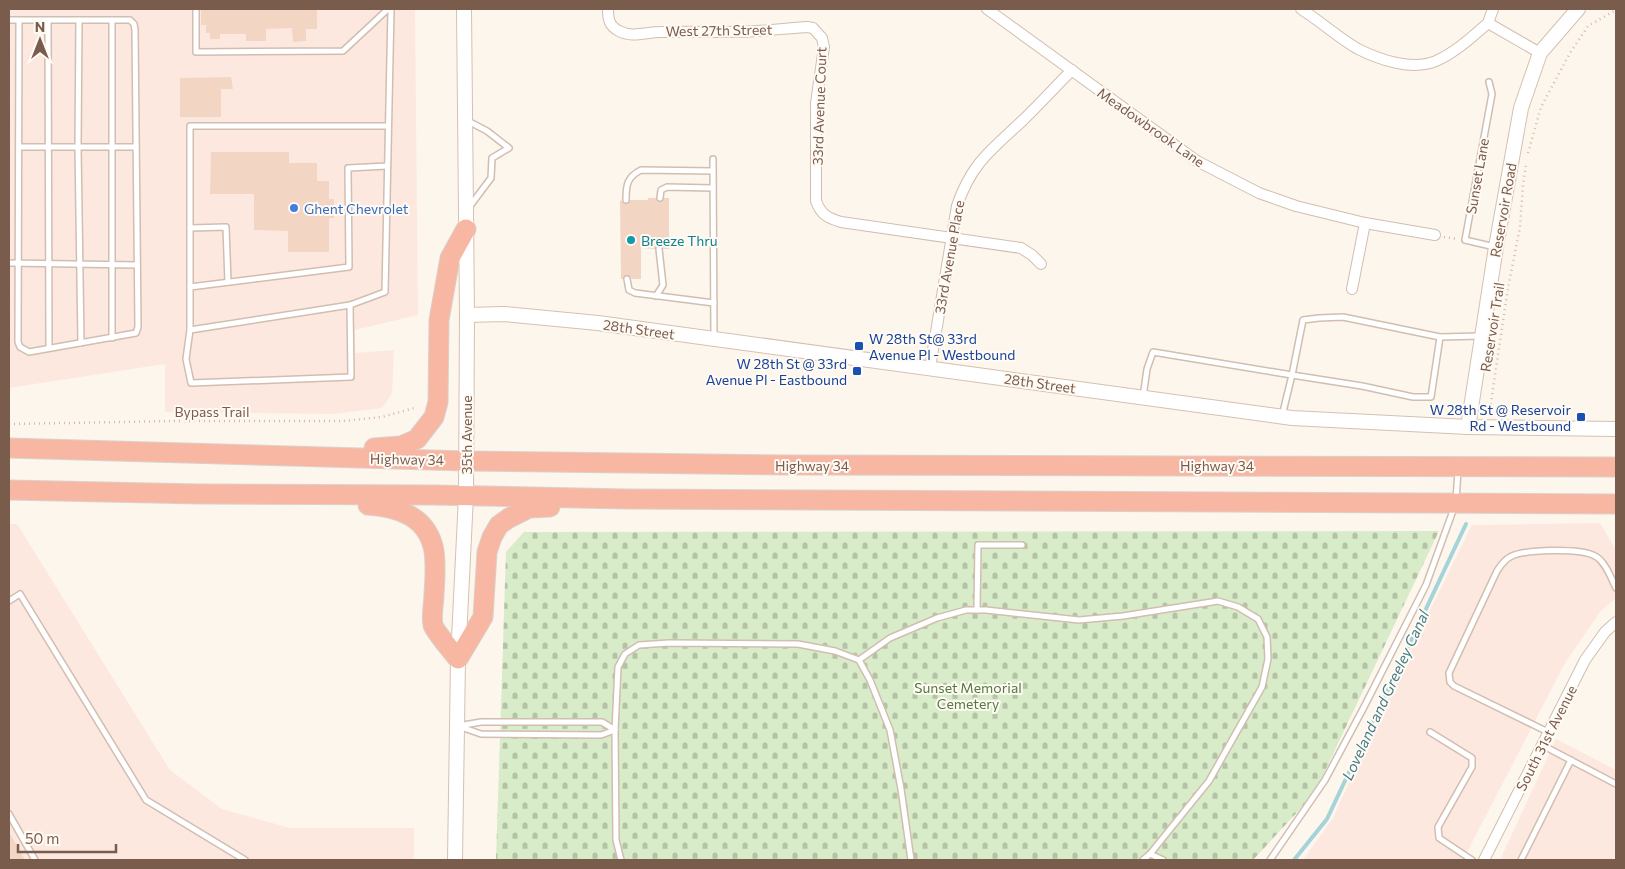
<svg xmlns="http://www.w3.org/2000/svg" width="1625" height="869" font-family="Commissioner,sans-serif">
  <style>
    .commercial { fill: #fde8e0 }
    .cemetery { fill: url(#cemetery-stones) }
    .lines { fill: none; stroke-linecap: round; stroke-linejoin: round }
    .stream { stroke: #a5d3da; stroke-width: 4 }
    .building { fill: #f3d5c3 }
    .lane-casing { stroke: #d1beb0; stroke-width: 8 }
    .street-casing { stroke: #d1beb0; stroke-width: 12 }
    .secondary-casing { stroke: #d6c0b0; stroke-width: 16 }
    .highway-casing { stroke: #dad1cd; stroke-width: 21 }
    .path { stroke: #d9b8a5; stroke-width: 2.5; stroke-dasharray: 1 4; stroke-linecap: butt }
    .lane { stroke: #fff; stroke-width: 5 }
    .street { stroke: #fff; stroke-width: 10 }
    .secondary { stroke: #fff; stroke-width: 14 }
    .highway { stroke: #f7b7a3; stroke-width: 19 }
    .shop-dot { fill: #3f7fe0; stroke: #fffaf3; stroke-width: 2 }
    .culture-dot { fill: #0f9aa8; stroke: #fffaf3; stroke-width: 2 }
    .transit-dot { fill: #1a4fb4; stroke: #fffaf3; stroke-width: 2 }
    .labels { text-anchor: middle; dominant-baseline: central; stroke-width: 4; stroke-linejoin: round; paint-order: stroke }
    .street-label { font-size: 14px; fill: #7a5c4d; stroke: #fffaf3 }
    .shop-label { font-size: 14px; fill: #366cbe; stroke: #fffaf3; text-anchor: start }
    .culture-label { font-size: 14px; fill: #0d838f; stroke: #fffaf3; text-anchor: start }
    .transit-label { font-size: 14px; fill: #164399; stroke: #fffaf3; text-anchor: end }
    .park-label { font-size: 14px; fill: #537a41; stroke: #fffaf3 }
    .water-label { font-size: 15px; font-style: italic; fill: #437c86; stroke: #fffaf3 }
  </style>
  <defs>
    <pattern id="cemetery-stones" width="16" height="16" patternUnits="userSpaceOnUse" patternTransform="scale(1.25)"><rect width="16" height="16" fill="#d8ecc9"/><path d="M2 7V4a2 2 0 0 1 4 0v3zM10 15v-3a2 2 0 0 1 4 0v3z" fill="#b4c2a5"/></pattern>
  </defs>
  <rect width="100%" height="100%" fill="#fdf6ec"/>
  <g class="commercial">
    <polygon points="9,9 415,9 418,315 355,330 355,353 394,350 392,393 382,408 333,414 165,412 165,364 9,388"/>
    <polygon points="1600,523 1616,550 1616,598 1600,612 1565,663 1463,860 1303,860 1333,818 1398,675 1472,525"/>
    <polygon points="9,524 17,524 170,770 222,809 290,828 414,828 414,860 9,860"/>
    <polygon points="1556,739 1616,770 1616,860 1500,860"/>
  </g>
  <polygon class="cemetery" points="1439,531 1314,794 1253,860 496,860 506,552 524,532"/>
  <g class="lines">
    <polyline class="stream" points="1294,860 1327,819 1466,524"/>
  </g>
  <g class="building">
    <polygon points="201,9 317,9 317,29 306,29 306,41 293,42 292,28 266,29 266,41 246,41 246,34 220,34 220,39 210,39 210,33 206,33 206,25 201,25"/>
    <polygon points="231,77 233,89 221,89 221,117 180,117 180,78"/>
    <polygon points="211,152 289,152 289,163 317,163 317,181 329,181 329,199 334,199 334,218 329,218 329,252 288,252 288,231 254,230 254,194 210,194"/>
    <polygon points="648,198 656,198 657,201 660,202 663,201 664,198 669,198 669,249 663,249 659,245 655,249 641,248 641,279 632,279 630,276 627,275 624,276 623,279 621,279 620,200 626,204 630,200 648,200"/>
    <polygon points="9,832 25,860 9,860"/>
  </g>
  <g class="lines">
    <defs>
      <g id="lane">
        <polyline points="196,9 196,52 343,51 388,9"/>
        <polyline points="9,20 130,20 134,24 135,30 138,327 136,333 29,352 20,347 18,342 19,21"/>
        <polyline points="79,20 78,147 81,343"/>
        <polyline points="112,20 112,338"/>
        <polyline points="48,21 49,348"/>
        <polyline points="1489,82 1492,94 1465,240 1495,247"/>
        <polyline points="466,120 487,131 509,148 492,158 491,178 470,206"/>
        <polyline points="19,147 136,147"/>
        <polyline points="713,159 714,339"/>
        <polyline points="660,198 661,190 667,187 713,188"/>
        <path d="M626,200C626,185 627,177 641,170L713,171"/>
        <polyline points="190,228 226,227 228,282"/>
        <polyline points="9,263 137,265"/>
        <polyline points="627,279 629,290 635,293 714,303"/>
        <polyline points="190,287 349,267 348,168 387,166"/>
        <polyline points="656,296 663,285 659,249"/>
        <polyline points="350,305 351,377 191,383 186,359 190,330 190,126 388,126"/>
        <polyline points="190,330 350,305 385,292 391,9"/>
        <polyline points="1143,397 1147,369 1153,352 1292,375 1303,320 1319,318 1343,317 1440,337"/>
        <polyline points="1282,416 1292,375 1362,386 1413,397 1431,397 1440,337 1480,336"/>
        <polyline points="1456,500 1458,471"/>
        <polyline points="9,601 20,594 146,800 245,860"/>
        <polyline points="977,610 978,545 1022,545"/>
        <polyline points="859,660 890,638 937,618 966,610 986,610 1079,620 1123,616 1218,601 1238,607 1258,619 1267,637 1268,659 1262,687 1209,781 1150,854 1143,860"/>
        <polyline points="458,726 481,722 602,722 615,730"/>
        <polyline points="458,726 481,734 601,735 615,730"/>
        <polyline points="1430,732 1472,758 1472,767 1438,827 1439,838 1472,860"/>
        <path d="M1548,732L1454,686L1450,682L1449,673L1497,571C1501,565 1504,560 1510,557C1524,549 1581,548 1595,556C1605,561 1611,578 1616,588"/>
        <polyline points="1542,745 1616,784"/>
        <polyline points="9,814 35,860"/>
        <polyline points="1150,854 1163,860"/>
        <polyline points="621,860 616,840 615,730 618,667 625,654 639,645 669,643 798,644 835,651 859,660 870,680 890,730 901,789 911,860"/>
        <polyline points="1270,860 1325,780 1364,707 1426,585 1454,508"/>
        <polyline points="1521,860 1571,760"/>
      </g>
      <g id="street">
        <path d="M608,9C608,19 609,26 619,31C632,38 646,32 660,32C693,31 725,33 757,31C774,30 791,28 807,27L813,28L822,38L824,47L816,103V201C821,215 828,218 841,222L1021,248L1032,255L1041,264"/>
        <polyline points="987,9 1197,161 1259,193 1296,206 1365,223 1435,235"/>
        <path d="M1301,9C1320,21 1339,38 1358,49C1380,60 1412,71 1436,61C1456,52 1472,37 1488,23L1540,53"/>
        <polyline points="1488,23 1493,9"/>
        <polyline points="1352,289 1365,223"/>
        <path d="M930,368L957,206C971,164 990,151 1021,122C1039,105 1055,87 1072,70"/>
        <polyline points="1484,860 1585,660 1605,632 1616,622"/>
      </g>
      <g id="secondary">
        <polyline points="467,315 504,314 598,323 1292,418 1468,427 1616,429"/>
        <polyline points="1468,427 1496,247 1521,108 1540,53 1578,9"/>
        <polyline points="455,860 458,659 466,496 467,315 464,9"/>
      </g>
      <g id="highway">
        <polyline points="9,448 466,461 792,465 1616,467"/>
        <polyline points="374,448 401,446 417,439 434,417 438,402 439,320 450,258 466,229"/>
        <polyline points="9,490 200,494 433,495 626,499 1616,504"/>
        <path d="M368,505C399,507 428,517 434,551C436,565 435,580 434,594C434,602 431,617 433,625C435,632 453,652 458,659L483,617L487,552L492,537L499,525L509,518L529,508L550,507"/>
      </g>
    </defs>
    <use href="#lane" class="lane-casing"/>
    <use href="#street" class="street-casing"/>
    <use href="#secondary" class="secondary-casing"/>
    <use href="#highway" class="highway-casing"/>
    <g class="path">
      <polyline points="1528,153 1541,107 1570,53 1588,26 1616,10"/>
      <polyline points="1444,237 1458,239"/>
      <polyline points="1490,409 1508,288 1520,227 1523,185 1526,164"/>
      <polyline points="9,424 173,421 343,421 382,417 414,408"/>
    </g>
    <use href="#lane" class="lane"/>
    <use href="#street" class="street"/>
    <use href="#secondary" class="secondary"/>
    <use href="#highway" class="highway"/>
  </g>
  <circle class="shop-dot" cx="294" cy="208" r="5"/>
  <circle class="culture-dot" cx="631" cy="240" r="5"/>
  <g class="transit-dot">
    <rect x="854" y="341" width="10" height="10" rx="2.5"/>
    <rect x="852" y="366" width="10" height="10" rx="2.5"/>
    <rect x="1576" y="412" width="10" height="10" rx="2.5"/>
  </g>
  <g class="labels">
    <g class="street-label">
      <text transform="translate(719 30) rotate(-1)">West 27th Street</text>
      <text transform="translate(819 106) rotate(-88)">33rd Avenue Court</text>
      <text transform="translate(1151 127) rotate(35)">Meadowbrook Lane</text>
      <text transform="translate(1477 176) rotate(-80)">Sunset Lane</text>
      <text transform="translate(1503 210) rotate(-80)">Reservoir Road</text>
      <text transform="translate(949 257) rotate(-80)">33rd Avenue Place</text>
      <text transform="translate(1492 327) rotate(-81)">Reservoir Trail</text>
      <text transform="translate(639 329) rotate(8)">28th Street</text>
      <text transform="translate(1040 383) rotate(8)">28th Street</text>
      <text x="212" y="411">Bypass Trail</text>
      <text transform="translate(466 435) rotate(-90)">35th Avenue</text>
      <text transform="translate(407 459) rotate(1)">Highway 34</text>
      <text x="812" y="465">Highway 34</text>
      <text x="1217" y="465">Highway 34</text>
      <text transform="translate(1546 738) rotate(-63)">South 31st Avenue</text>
    </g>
    <g class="shop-label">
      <text x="304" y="208">Ghent Chevrolet</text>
    </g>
    <g class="culture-label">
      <text x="641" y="240">Breeze Thru</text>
    </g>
    <g class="transit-label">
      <text x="869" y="338" text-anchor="start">W 28th St@ 33rd<tspan x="869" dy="16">Avenue Pl - Westbound</tspan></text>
      <text x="847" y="363">W 28th St @ 33rd<tspan x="847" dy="16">Avenue Pl - Eastbound</tspan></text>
      <text x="1571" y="409">W 28th St @ Reservoir<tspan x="1571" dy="16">Rd - Westbound</tspan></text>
    </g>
    <g class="park-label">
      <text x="968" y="687">Sunset Memorial<tspan x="968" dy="16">Cemetery</tspan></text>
    </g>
    <g class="water-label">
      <text transform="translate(1385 695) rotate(-65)">Loveland and Greeley Canal</text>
    </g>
  </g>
  <rect width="1625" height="869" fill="none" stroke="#7a5c4d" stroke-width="20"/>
  <g transform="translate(40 40)" stroke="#fffaf3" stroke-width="4" paint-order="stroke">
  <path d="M0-4L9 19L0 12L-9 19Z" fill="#7a5c4d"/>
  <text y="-8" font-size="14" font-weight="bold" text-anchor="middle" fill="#7a5c4d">N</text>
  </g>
  <path d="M18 844v8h98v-8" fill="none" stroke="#7a5c4d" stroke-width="2.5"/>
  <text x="25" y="844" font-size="15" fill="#7a5c4d" stroke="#fffaf3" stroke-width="4" paint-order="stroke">50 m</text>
</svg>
